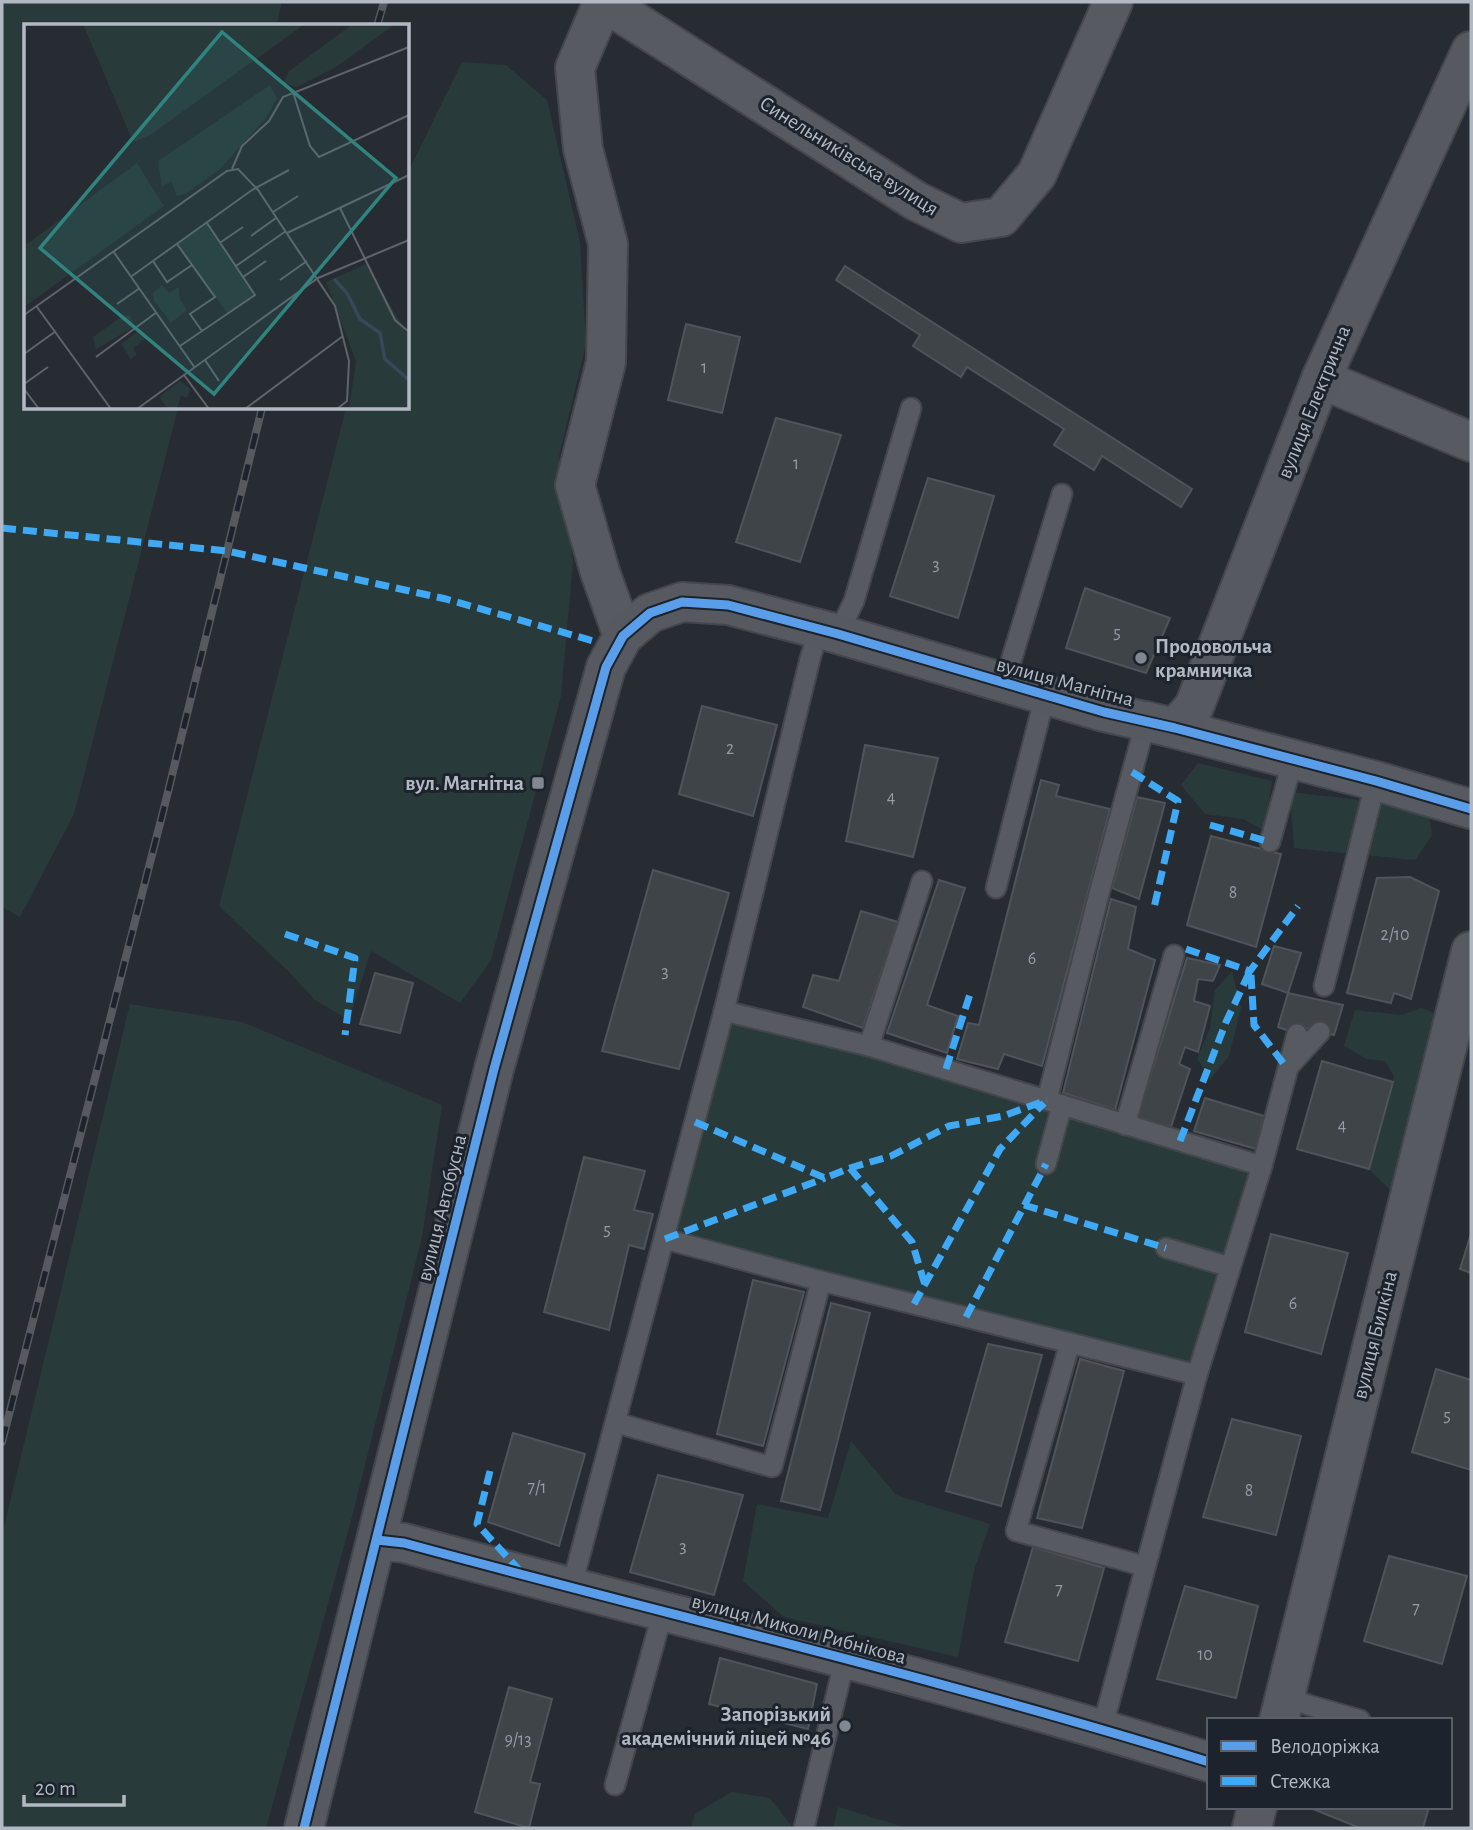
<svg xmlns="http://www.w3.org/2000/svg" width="1473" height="1830" font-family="'Alegreya Sans',sans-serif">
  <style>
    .green { fill: #293a3b }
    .building { fill: #3f4449; stroke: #4f545a; stroke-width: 2 }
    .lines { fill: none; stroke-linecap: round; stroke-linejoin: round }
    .lane-casing { stroke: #43474b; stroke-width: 23 }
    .street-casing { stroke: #43474b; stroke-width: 42 }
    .secondary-casing { stroke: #43474b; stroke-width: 42 }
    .lane { stroke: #575b61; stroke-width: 19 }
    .street { stroke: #575b61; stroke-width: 38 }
    .secondary { stroke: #56595f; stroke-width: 38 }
    .rail-casing { stroke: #565a5e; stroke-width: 8 }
    .rail { stroke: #1c232c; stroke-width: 5; stroke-dasharray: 16; stroke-linecap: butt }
    .quiet { stroke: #3fa9f5; stroke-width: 7; stroke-dasharray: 14 7; stroke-linecap: butt }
    .cycleway-casing { stroke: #1c232c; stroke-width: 13 }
    .cycleway { stroke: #5a9eea; stroke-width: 9 }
    .poi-dot { fill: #818890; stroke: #1c232c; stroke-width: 2.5 }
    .labels { text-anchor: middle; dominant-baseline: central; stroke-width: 6; stroke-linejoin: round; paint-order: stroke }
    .number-label { font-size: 18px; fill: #959ca4 }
    .street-label { font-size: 21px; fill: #b2b9c3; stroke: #1c232c }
    .poi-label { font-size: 21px; font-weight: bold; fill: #b2b9c3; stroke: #1c232c; text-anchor: end }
    .inset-river { fill: none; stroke: #38475a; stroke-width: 3.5 }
    .inset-road { fill: none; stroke: #5f646c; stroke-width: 2 }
    .view { fill: #30837f; fill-opacity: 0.15; stroke: #30837f; stroke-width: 3.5 }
    .inset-edge { fill: none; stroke: #b2b9c3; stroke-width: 3.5 }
  </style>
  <rect width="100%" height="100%" fill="#272c32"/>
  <g class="green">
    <polygon points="2,2 282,2 276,26 26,26 26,408 178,408 74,814 20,917 2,907"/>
    <polygon points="462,62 506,65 547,100 580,242 586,344 559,457 573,562 561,696 491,960 460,1003 371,951 349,1020 315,1000 289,972 219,906 346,408 408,408 408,172"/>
    <polygon points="1198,763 1272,781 1265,831 1243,819 1205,814 1181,785"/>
    <polygon points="1290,792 1387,803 1429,815 1432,835 1415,860 1294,848"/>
    <polygon points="1232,971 1241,1008 1229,1056 1210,1080 1197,1058 1210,1028 1215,990"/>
    <polygon points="130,1004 242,1022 442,1105 422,1237 352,1517 266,1828 2,1828 2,1535"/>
    <polygon points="1421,1008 1441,1015 1425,1056 1421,1101 1395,1195 1369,1169 1394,1076 1385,1061 1367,1059 1344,1046 1355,1010 1402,1015"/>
    <polygon points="724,1011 1262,1166 1197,1375 665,1239"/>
    <polygon points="851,1441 896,1495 990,1524 974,1570 958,1657 784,1617 743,1581 757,1504 828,1518"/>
    <polygon points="731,1792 770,1798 793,1828 691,1828 695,1814"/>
    <polygon points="838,1807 904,1827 904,1828 833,1828"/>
  </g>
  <g class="building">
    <polygon points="845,266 1192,489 1181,507 1102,456 1094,470 1054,445 1064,429 967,367 961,377 913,346 920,335 836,280"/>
    <polygon points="686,324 740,337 722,413 668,400"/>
    <polygon points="776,418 841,435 800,562 736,542"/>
    <polygon points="928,478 994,496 958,618 890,596"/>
    <polygon points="1085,588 1170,618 1146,673 1066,648"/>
    <polygon points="702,706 777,725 753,816 679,794"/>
    <polygon points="865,745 938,758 913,857 846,841"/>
    <polygon points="1041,780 1059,785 1056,796 1110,809 1042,1066 1004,1054 998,1069 957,1059 968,1023 979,1025"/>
    <polygon points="1137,797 1165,803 1139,899 1112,888"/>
    <polygon points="1211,836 1281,854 1256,947 1187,925"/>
    <polygon points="653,870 729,893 679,1069 602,1051"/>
    <polygon points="1410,877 1439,891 1411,999 1394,993 1391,1003 1347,993 1377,878"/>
    <polygon points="939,880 965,888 927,1005 958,1016 947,1053 887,1033"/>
    <polygon points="1111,899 1136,907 1128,949 1155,960 1115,1110 1063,1093"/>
    <polygon points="861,911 898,922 863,1028 803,1007 813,975 839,981"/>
    <polygon points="1274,946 1301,953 1288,993 1262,984"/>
    <polygon points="1187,958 1220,965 1213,981 1198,979 1194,1001 1210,1006 1198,1052 1185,1047 1179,1064 1190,1069 1170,1130 1137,1119"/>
    <polygon points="375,973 413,983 400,1033 360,1024"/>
    <polygon points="1288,993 1343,1005 1334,1035 1306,1028 1304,1036 1278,1027"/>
    <polygon points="1322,1061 1393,1082 1369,1169 1297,1149"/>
    <polygon points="1205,1098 1264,1116 1256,1149 1194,1131"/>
    <polygon points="584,1157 645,1171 634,1210 653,1214 644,1249 629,1245 609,1330 544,1312"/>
    <polygon points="1271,1234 1348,1253 1321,1354 1245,1332"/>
    <polygon points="1471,1234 1471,1273 1460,1269"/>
    <polygon points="753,1280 804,1292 763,1446 717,1434"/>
    <polygon points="831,1303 870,1313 820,1510 781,1501"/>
    <polygon points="988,1344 1042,1355 1001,1506 946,1491"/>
    <polygon points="1080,1359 1124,1371 1082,1528 1037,1518"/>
    <polygon points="1436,1369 1471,1380 1471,1470 1412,1452"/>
    <polygon points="1232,1419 1301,1436 1276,1535 1203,1517"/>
    <polygon points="513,1433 585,1454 559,1546 488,1522"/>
    <polygon points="658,1475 743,1495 714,1595 630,1572"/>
    <polygon points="1033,1547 1104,1568 1078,1661 1005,1642"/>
    <polygon points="1389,1556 1467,1576 1442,1664 1364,1641"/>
    <polygon points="1185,1586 1258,1606 1236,1698 1157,1679"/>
    <polygon points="720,1658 817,1684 808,1729 709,1704"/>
    <polygon points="509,1687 552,1699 530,1782 540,1784 529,1828 475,1812"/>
    <polygon points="1308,1807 1429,1807 1423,1828 1360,1828"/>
  </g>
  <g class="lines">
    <defs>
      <g id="lane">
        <polyline points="1004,684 1062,494"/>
        <polyline points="1270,842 1293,760"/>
        <polyline points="996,888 1045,696"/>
        <polyline points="1324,986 1376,781"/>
        <polyline points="724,1011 869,1046 1262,1166 1197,1375 1102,1729"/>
        <polyline points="869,1046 922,881"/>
        <polyline points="1290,1065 1320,1032"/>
        <polyline points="1047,1100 1100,890 1146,721"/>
        <polyline points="1125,1125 1174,955"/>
        <polyline points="1046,1164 1062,1105"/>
        <polyline points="1262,1166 1297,1034"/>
        <polyline points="665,1239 821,1281 1070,1343 1016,1531 1144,1566"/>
        <polyline points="1166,1248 1230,1267"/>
        <polyline points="1070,1343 1197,1375"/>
        <polyline points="617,1423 772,1467 821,1281"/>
        <polyline points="571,1589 724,1011 810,659 819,629 838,634 854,601 911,408"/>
        <polyline points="1285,1696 1308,1705 1360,1720"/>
        <polyline points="615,1785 663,1611"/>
        <polyline points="804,1828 845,1659"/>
      </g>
      <g id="street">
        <polyline points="603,2 575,68 583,149 608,244 606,362 575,485 600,572 623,636"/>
        <polyline points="604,2 916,201 961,223 1001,217 1037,174 1113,2"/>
        <polyline points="1321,379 1471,442"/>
        <polyline points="1146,721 1376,781 1471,809"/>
        <path d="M377,1540L404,1543C672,1616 943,1679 1209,1762"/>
        <polyline points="1279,1720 1471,951"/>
        <polyline points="1252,1828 1257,1807"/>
      </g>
      <polyline id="secondary" points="304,1828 494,1069 606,667 623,636 650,613 682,602 728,605 838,634 1104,712 1175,728 1194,707 1321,379 1471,51"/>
    </defs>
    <use href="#lane" class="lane-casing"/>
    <use href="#street" class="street-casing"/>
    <use href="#secondary" class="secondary-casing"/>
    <use href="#lane" class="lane"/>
    <use href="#street" class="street"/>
    <use href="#secondary" class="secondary"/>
    <defs>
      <g id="rail">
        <polyline points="377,26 384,2"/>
        <polyline points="2,1442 165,804 262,408"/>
      </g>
    </defs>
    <use href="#rail" class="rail-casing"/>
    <use href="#rail" class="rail"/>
    <g class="quiet">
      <polyline points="2,528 227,551 446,599 597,642"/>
      <polyline points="1132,772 1178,801 1154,908"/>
      <polyline points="1210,825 1270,842"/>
      <polyline points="285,934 355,958 345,1035"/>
      <polyline points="1186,949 1250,971 1298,906"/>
      <polyline points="1251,975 1254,1025 1287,1068"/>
      <polyline points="946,1069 971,991"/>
      <polyline points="695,1122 825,1178 850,1168 891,1156 949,1126 1003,1116 1047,1100"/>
      <polyline points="1180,1141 1226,1022 1250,971"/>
      <polyline points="850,1168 912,1242 925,1285"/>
      <polyline points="1024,1205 1166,1248"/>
      <polyline points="665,1239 825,1178"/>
      <polyline points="914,1304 1000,1149 1044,1103"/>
      <polyline points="966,1317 1046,1164"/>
      <polyline points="490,1471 477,1524 521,1572"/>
    </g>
    <defs>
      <g id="cycleway">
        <path d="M377,1540L404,1543C672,1616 943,1679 1209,1762"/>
        <polyline points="304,1828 494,1069 606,667 623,636 650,613 682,602 728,605 838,634 1104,712 1175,728 1376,781 1471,809"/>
      </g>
    </defs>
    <use href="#cycleway" class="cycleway-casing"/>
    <use href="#cycleway" class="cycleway"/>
  </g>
  <g class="poi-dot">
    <circle cx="1141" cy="658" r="7"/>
    <rect x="531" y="776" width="14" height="14" rx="3.5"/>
    <circle cx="845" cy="1726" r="7"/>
  </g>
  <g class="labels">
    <g class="number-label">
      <text x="704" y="368">1</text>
      <text x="796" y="464">1</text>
      <text x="936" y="565">3</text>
      <text x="1117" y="633">5</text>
      <text x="730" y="749">2</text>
      <text x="891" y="798">4</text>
      <text x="1233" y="893">8</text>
      <text x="1395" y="935">2/10</text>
      <text x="1032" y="959">6</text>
      <text x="665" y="972">3</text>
      <text x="1342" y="1126">4</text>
      <text x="607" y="1230">5</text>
      <text x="1293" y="1304">6</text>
      <text x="1447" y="1416">5</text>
      <text x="537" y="1488">7/1</text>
      <text x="1249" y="1491">8</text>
      <text x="683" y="1547">3</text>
      <text x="1059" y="1590">7</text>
      <text x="1416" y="1609">7</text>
      <text x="1205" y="1655">10</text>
      <text x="518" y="1740">9/13</text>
    </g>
    <g class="street-label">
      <text transform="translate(849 156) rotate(32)">Синельниківська вулиця</text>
      <text transform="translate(1314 402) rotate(-68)">вулиця Електрична</text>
      <text transform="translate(1065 682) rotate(15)">вулиця Магнітна</text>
      <text transform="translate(442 1208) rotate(-76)">вулиця Автобусна</text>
      <text transform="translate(1375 1335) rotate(-76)">вулиця Билкіна</text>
      <text transform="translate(799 1629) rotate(15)">вулиця Миколи Рибнікова</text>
    </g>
    <g class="poi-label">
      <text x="1155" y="646" text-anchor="start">Продовольча<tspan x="1155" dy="24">крамничка</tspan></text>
      <text x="524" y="783">вул. Магнітна</text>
      <text x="831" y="1714">Запорізький<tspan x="831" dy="24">академічний ліцей №46</tspan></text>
    </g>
  </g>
  <g transform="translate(24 24)">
    <rect width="385" height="385" fill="#272c32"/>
    <path d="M59,0H281L126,111L109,118ZM329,0H371L312,43L273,63L259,59L265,47ZM246,61L253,74L242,94L195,146L161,170L153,172L147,157L138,163L134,137ZM113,139L140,182L0,283V222ZM183,199L231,271L203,289L153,220ZM342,240L385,313V385H325L332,337L302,258ZM138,261L145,269L155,263V274L163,286L147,299L130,277L129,269ZM100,291L106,292L110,303L72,325L69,313ZM117,305L123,314L109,324L113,330L107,335L97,320ZM156,357L166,365L163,374L157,371L153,385H144L135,373Z" fill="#293a3b"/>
    <path class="inset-river" d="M310,255L323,269L336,295L356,309L361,335L385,356"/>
    <path class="inset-road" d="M269,68L286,122L295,133L385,91M208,145L218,122L245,97L259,73L385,23M316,184L371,296L385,308M249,188L274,172M263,209L385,151M227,212L252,194M197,218L219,203M153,220L191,273L166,290L178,307M89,227L171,344M129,237L143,258L168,241M212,242L262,207M108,252L228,166L265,146M219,253L242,237M256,256L283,237M93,280L116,264M13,283L87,385M0,291L203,147L214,145L234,166L311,282L325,337L323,377L313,385M156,322L231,271L183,199M0,330L32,307M72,333L133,288M181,336L195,357M160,351L185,385M0,360L24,343M0,365L15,385M113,385L294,254L385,216M221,385L319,312"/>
    <path class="view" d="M198,8L372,154L190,370L16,224Z"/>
    <rect width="385" height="385" class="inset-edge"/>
  </g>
  <rect width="1473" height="1830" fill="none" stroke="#b2b9c3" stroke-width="7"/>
  <rect x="1207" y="1718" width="245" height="91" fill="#1c232c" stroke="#585f68" stroke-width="2"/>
  <rect x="1221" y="1741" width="35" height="10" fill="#5a9eea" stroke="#585f68" stroke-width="2"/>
  <text x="1270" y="1753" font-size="21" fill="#b2b9c3">Велодоріжка</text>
  <rect x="1221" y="1776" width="35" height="10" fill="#3fa9f5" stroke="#585f68" stroke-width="2"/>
  <text x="1270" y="1788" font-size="21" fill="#b2b9c3">Стежка</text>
  <path d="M24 1795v10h100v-10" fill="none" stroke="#b2b9c3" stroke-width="3.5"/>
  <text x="35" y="1795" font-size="21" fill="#b2b9c3" stroke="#1c232c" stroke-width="5" paint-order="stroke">20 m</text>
</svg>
